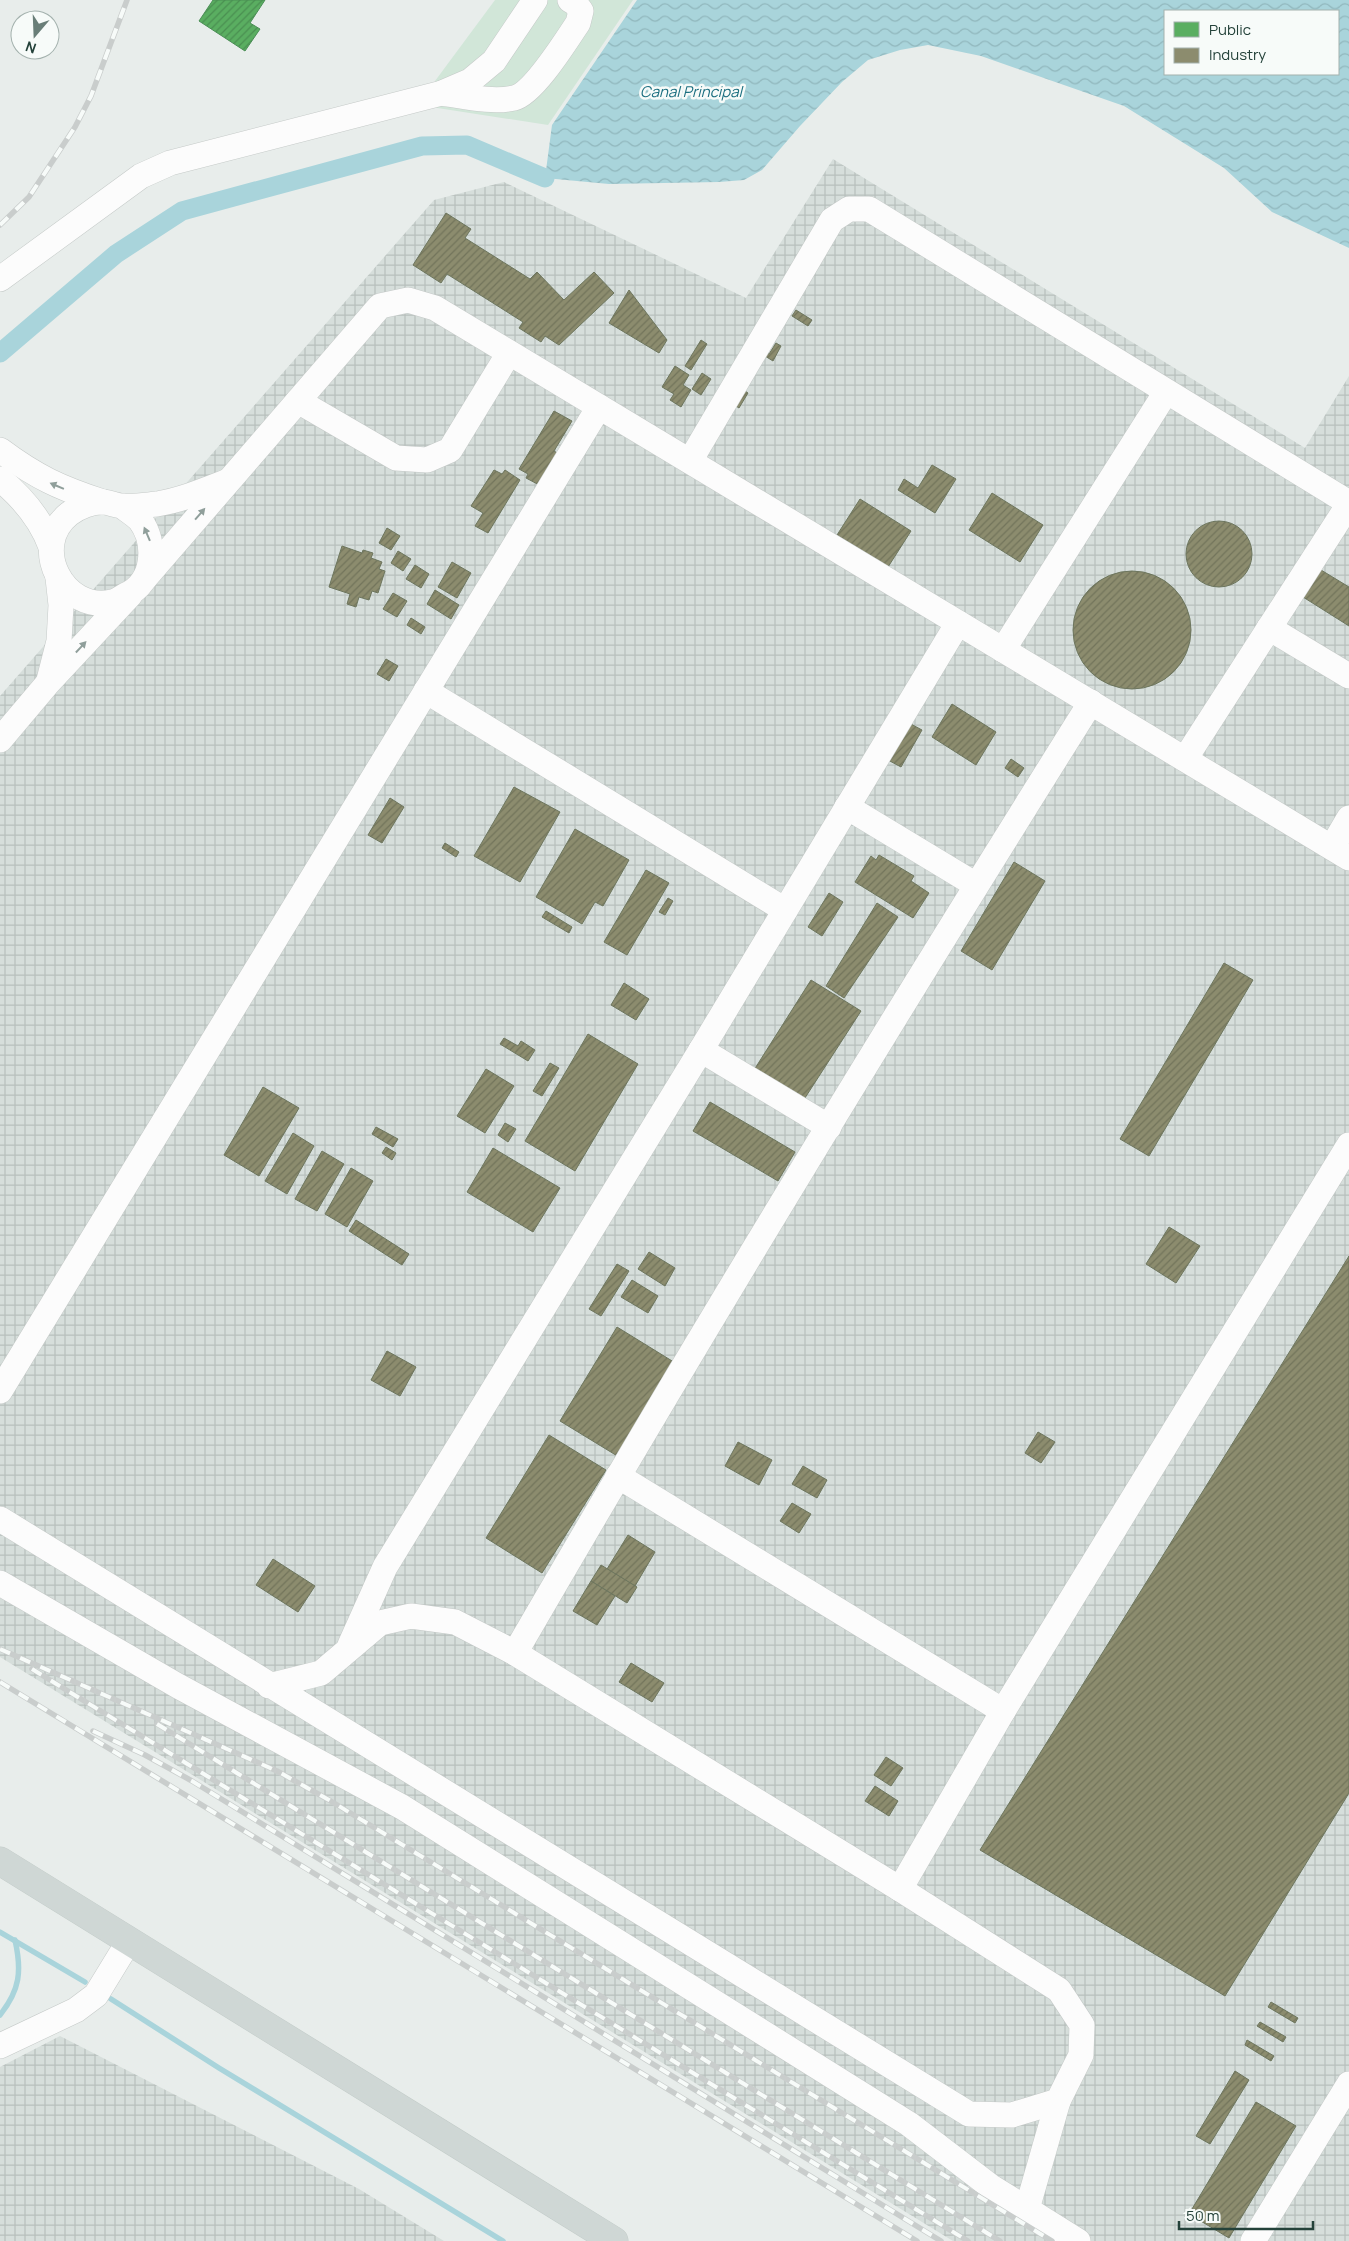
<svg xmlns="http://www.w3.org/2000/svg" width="1349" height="2241" font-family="Manrope,sans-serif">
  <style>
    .industrial { fill: url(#industrial-grid) }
    .pitch { fill: #d1e6d8 }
    .water { fill: url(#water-waves); fill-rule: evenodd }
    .public { fill: url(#public-hatch); stroke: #4a8e55 }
    .industry { fill: url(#industry-hatch); stroke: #6d765e }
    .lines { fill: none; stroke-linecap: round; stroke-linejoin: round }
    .stream { stroke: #a9d4db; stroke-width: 5.5 }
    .canal { stroke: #a9d4db; stroke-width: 19 }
    .minor-casing { stroke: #c5cac8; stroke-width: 26 }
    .major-casing { stroke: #c3ccc9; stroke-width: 29 }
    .minor { stroke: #fcfcfc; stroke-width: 25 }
    .major { stroke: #cfd7d5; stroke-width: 28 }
    .rail-casing { stroke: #c9cdcc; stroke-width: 5.5 }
    .rail { stroke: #f7fbf9; stroke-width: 4; stroke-dasharray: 11; stroke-linecap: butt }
    .oneway { fill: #909f9b }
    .labels { text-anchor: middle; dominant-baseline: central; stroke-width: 5; stroke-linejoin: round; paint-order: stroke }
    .water-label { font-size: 15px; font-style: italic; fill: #1c6f80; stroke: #f7fbf9 }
  </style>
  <defs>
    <pattern id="industrial-grid" width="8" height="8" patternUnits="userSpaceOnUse" patternTransform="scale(1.25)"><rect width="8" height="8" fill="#d6dedb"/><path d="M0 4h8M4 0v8" fill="none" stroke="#b8c0bd"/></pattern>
    <pattern id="water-waves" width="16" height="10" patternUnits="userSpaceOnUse" patternTransform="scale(1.25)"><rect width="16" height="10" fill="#a9d4db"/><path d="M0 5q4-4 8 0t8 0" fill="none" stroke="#91b7bd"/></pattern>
    <pattern id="public-hatch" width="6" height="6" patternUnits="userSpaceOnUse" patternTransform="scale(1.25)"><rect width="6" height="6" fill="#5aae61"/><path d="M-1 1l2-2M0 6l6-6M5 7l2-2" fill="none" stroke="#4a8f51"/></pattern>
    <pattern id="industry-hatch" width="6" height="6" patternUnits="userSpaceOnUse" patternTransform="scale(1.25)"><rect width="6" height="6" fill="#8c8c6e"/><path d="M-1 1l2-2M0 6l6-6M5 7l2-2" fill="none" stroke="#72745b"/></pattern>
  </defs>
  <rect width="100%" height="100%" fill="#e8edeb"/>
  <g class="industrial">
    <polygon points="833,159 1305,448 1349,376 1349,2241 953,2241 0,1657 0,696 434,200 504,182 746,298"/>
    <polygon points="60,2036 359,2189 444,2241 0,2241 0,2067"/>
  </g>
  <polygon class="pitch" points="495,0 633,0 548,125 431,107 435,81"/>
  <path class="water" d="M637,0H1349V248L1272,212L1224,168L1124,106L981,56L928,45L900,50L868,60L842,82L800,126L762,170L744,180L719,182L609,184L545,178L552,125ZM1165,11H1338V74H1165Z"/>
  <polygon class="public" points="213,0 265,0 250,23 260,29 245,51 199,21"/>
  <g class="industry">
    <polygon points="446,213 471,229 465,238 530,279 537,272 564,300 594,272 614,293 559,345 545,336 541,342 519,328 523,322 447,274 441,283 413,265"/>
    <polygon points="629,290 667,340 659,353 609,323"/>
    <polygon points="796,310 812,320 808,326 792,316"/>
    <polygon points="701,340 707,344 691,370 685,366"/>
    <polygon points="776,343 781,346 773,361 765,356 767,353 769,354"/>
    <polygon points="675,366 689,375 683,385 691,390 681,407 670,400 674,394 662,387"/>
    <polygon points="702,373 711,379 701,395 692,389"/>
    <polygon points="742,389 748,393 739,408 733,404"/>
    <polygon points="554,411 572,421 554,451 562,456 543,487 526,478 528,474 519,469"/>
    <polygon points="932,465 956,479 935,513 898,490 904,479 918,488"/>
    <polygon points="494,470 502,474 505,470 520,480 488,533 475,526 483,513 471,506"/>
    <polygon points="992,493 1043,525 1020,562 969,530"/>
    <polygon points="860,499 911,531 888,567 837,535"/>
    <circle cx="1219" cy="554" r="33"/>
    <polygon points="387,528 400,536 391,550 379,543"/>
    <polygon points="342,546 362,553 363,550 373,553 371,558 382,562 379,569 385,571 378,593 372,591 369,600 359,597 356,607 347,604 350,594 329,587"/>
    <polygon points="398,551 411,559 403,571 391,563"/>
    <polygon points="452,562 471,573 457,598 438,587"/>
    <polygon points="415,565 429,574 421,588 406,579"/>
    <polygon points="1321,570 1349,587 1349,626 1303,597"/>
    <circle cx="1132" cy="630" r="59"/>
    <polygon points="435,590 459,605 451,619 427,604"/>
    <polygon points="393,593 407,601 397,617 383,609"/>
    <polygon points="411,618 425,627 421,634 407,625"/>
    <polygon points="386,659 398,666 389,681 377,674"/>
    <polygon points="952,704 996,732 976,765 932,737"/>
    <polygon points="909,723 922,730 901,767 888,760"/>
    <polygon points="1011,759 1024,768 1018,777 1005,768"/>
    <polygon points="514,787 560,812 520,882 474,856"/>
    <polygon points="390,798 404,807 382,843 368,835"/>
    <polygon points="575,829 629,860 603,906 595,902 582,924 536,897"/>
    <polygon points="445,843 459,852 456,857 442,848"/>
    <polygon points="879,855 914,876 911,881 929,893 913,918 855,882 871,856 876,860"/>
    <polygon points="1014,862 1045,881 992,970 961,951"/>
    <polygon points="646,870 669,883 627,955 604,942"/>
    <polygon points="829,893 843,902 822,936 808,927"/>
    <polygon points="668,898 673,901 665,915 659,912"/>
    <polygon points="877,903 898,917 844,998 826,986"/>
    <polygon points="546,911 572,927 569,933 542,917"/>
    <polygon points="1224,963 1253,980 1149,1156 1120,1139"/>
    <polygon points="811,980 861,1011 803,1101 754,1070"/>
    <polygon points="624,983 649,999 636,1020 611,1005"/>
    <polygon points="588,1034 638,1064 575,1171 525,1141"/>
    <polygon points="504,1038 518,1046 521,1041 535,1050 528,1061 500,1044"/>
    <polygon points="550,1063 559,1068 542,1096 533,1091"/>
    <polygon points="486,1069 514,1086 485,1133 457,1116"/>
    <polygon points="263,1087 299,1108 259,1176 224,1155"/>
    <polygon points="710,1102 795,1152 778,1181 693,1131"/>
    <polygon points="505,1123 516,1129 508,1142 498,1135"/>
    <polygon points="376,1127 398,1139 393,1147 372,1134"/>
    <polygon points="293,1133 314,1146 287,1194 265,1181"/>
    <polygon points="386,1147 396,1153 392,1160 382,1153"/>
    <polygon points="493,1148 560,1188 533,1232 467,1192"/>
    <polygon points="322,1151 344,1164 317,1211 295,1199"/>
    <polygon points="351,1168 373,1181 347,1227 325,1214"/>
    <polygon points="356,1220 409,1254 402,1265 349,1231"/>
    <polygon points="1169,1227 1200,1246 1176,1283 1146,1264"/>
    <polygon points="649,1252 675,1268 665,1286 638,1269"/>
    <polygon points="1349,1256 1349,1793 1225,1996 980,1850"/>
    <polygon points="617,1264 629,1271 601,1316 589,1309"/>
    <polygon points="632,1280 658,1296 648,1313 621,1297"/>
    <polygon points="617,1327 677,1364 619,1457 560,1421"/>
    <polygon points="387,1351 416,1367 400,1396 371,1380"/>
    <polygon points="1038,1432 1055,1442 1041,1463 1025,1453"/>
    <polygon points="549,1435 606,1470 542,1573 486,1538"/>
    <polygon points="738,1442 772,1460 759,1485 725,1466"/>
    <polygon points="803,1466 827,1480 817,1498 792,1484"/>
    <polygon points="792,1503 811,1514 799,1533 780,1521"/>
    <polygon points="628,1535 655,1552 635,1586 607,1569"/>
    <polygon points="273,1559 315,1586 298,1612 256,1585"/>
    <polygon points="601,1565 637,1587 627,1603 591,1581"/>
    <polygon points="591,1581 615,1596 597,1625 573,1611"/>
    <polygon points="631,1663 664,1683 652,1702 619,1682"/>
    <polygon points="886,1757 903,1768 891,1786 874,1775"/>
    <polygon points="875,1786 898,1801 889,1816 865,1801"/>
    <polygon points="1271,2002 1298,2018 1295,2023 1268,2007"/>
    <polygon points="1260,2022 1286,2037 1283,2042 1257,2026"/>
    <polygon points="1247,2040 1274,2056 1271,2061 1245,2045"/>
    <polygon points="1235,2071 1249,2080 1210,2144 1196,2136"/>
    <polygon points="1256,2102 1296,2126 1229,2238 1189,2214"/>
  </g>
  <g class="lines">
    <g class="stream">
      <polyline points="0,1932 85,1982"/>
      <polyline points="111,1999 219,2068 503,2241"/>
      <path d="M0,2015C20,1990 22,1971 15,1940"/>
    </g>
    <polyline class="canal" points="0,353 116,254 182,211 422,146 467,145 545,178"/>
    <defs>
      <g id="minor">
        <path d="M442,93C464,96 492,103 514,98C533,94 566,41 578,23L581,11L575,3L570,0"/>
        <polyline points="0,279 141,176 170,163 442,93 470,81 494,61 535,0"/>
        <polyline points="298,401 396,458 427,460 450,450 509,353"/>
        <path d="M0,450C36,477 60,488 103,502"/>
        <polyline points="690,461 832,220 849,209 869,209 1349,503"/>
        <path d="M0,479C23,498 41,519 51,547"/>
        <path d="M122,506C127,510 135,515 140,520C157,543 155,582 126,595C122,597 117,601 112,602C63,613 29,546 69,514C78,507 93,501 104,502C111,503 117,506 123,506C134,507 146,505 157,504C181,500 203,491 226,482"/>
        <polyline points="145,578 380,306 408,300 435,308 1349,858"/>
        <polyline points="1269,628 1349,676"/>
        <polyline points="1003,650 1166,392"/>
        <polyline points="49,680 59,641 61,605 58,578"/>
        <polyline points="426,691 785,910"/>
        <polyline points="0,740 48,683 130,595"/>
        <polyline points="1185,759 1349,504"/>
        <polyline points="847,807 976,885"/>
        <polyline points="1332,847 1349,818"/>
        <polyline points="701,1050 829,1127"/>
        <polyline points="0,1391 599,407"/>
        <polyline points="618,1476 1003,1711"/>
        <polyline points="0,1519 969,2114 1012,2115 1058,2101 1081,2055 1082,2025 1059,1990 900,1889 515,1653 455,1622 411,1616 380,1623 321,1673 269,1686"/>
        <polyline points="0,1583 178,1686 402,1807 909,2124 990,2186 1078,2241"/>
        <polyline points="350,1645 385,1567 701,1050 958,623"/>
        <path d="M515,1653C701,1332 894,1016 1091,702"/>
        <polyline points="900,1889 1003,1711 1349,1145"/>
        <polyline points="0,2046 76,2010 96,1995 129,1941"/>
        <polyline points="1027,2209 1058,2101"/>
        <polyline points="1253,2241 1349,2084"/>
      </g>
      <polyline id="major" points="0,1861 614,2241"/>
    </defs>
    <use href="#minor" class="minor-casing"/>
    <use href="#major" class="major-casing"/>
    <use href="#minor" class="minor"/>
    <use href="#major" class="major"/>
    <defs>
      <g id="rail">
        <polyline points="0,225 29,197 75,127 91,96 127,0"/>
        <polyline points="0,1649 277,1771 329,1800 1052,2241"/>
        <polyline points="32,1669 968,2241"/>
        <polyline points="0,1682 917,2241"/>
        <polyline points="157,1724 1000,2241"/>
        <polyline points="93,1731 145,1755 192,1781 941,2241"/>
      </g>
    </defs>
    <use href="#rail" class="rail-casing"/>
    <use href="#rail" class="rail"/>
  </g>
  <defs><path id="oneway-solid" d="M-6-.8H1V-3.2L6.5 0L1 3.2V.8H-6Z" transform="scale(1.25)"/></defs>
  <g class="oneway">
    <use href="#oneway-solid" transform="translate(57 486) rotate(-157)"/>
    <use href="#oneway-solid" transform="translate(200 514) rotate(-49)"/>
    <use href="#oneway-solid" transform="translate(147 534) rotate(-113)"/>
    <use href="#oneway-solid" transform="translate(81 647) rotate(-47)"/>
  </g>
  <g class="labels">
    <g class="water-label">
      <text x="691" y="91">Canal Principal</text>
    </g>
  </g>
  <rect x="1164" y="10" width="175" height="65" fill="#f7fbf9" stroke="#a3b1ad"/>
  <rect x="1174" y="22" width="25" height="15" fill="#5aae61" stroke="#a3b1ad"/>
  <text x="1209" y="35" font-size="15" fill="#24423a">Public</text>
  <rect x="1174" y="48" width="25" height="15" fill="#8c8c6e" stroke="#a3b1ad"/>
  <text x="1209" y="60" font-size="15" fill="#24423a">Industry</text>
  <g transform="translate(35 35) rotate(199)"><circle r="24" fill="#f7fbf9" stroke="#a3b1ad"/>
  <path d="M0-4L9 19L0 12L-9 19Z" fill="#697e78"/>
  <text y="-8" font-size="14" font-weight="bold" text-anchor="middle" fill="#24423a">N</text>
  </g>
  <path d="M1179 2221v8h134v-8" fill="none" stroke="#24423a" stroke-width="2.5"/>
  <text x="1186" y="2221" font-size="15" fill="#24423a" stroke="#f7fbf9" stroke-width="4" paint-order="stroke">50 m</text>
</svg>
